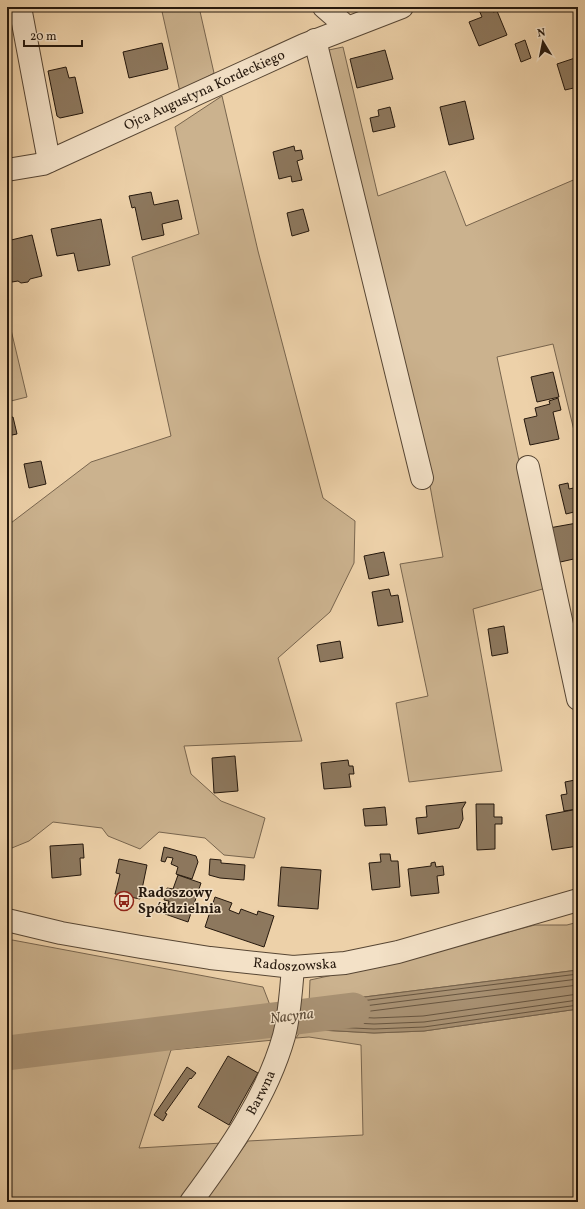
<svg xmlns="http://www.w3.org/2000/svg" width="585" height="1209" font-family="Vollkorn,serif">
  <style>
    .green { fill: #cbb28e; stroke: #78654e }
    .water { fill: #a99274; stroke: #74614b }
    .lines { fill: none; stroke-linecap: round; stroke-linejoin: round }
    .shore { stroke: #675540; stroke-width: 1 }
    .river { stroke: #a99274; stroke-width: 35 }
    .building { fill: #8d785e; stroke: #25180d }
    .minor-casing { stroke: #574634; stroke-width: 24 }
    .minor { stroke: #f3e1c7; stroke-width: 22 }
    .labels { text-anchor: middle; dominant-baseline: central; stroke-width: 3; stroke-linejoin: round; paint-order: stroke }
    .street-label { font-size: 14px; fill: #25180d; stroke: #f3e1c7 }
    .poi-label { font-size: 14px; font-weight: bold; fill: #25180d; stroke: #f3e1c7; text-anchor: start }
    .water-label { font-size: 15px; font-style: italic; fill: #5a4936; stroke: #f3e1c7 }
  </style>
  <rect width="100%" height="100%" fill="#edd1a9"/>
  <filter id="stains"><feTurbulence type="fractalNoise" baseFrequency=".005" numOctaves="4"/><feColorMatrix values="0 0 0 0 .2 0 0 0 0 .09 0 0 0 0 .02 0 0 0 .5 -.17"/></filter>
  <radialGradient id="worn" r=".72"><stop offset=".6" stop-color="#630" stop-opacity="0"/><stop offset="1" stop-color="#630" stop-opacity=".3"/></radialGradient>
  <g class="green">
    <polygon points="161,7 199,7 214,73 180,92"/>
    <polygon points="343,47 378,196 445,171 466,226 578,178 578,447 553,344 497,357 546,588 473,609 502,771 409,782 396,703 428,696 400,564 443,557 424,453 324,51"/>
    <polygon points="222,96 258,251 323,498 355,521 354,563 330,612 278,658 302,741 184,746 191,774 221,801 265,818 254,858 224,855 205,838 159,832 140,849 108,836 102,828 53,822 29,841 7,850 7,526 91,462 171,436 132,257 199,234 175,127"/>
    <polygon points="7,313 27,397 7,402"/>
    <polygon points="578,922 578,970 309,1004 310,980 402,960 535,925 567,925"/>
    <polygon points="7,939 263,987 273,1013 7,1045"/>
    <polygon points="578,1009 578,1202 204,1202 248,1141 363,1135 361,1045 309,1037 296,1038 302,1029 374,1033 424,1031"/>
    <polygon points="271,1025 274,1040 171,1050 139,1148 222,1143 181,1202 7,1202 7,1058"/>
  </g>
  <polygon class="water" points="578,970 578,1009 424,1031 374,1033 302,1029 309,1004"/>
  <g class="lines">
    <g class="shore">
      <polyline points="578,974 313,1007 308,1024 310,1026 374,1029 424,1027 578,1005"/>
      <polyline points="578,979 317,1012 314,1019 316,1021 374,1024 424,1022 578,1000"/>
      <polyline points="578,985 355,1013 353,1016 355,1017 374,1018 423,1016 578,994"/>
    </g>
    <polyline class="river" points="7,1053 353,1010"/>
  </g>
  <g class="building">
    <polygon points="485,7 490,7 493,12 497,11 507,35 479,46 469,22 482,17 479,10"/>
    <polygon points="525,40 531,58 521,62 515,44"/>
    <polygon points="162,43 168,69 129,78 123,52"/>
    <polygon points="385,50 393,79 357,88 350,59"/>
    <polygon points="578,57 578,87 565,90 557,64"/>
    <polygon points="66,67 69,78 75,77 83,113 60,118 57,116 48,71"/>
    <polygon points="465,101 474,139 449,145 440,107"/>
    <polygon points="390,107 395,127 373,132 370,118 379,116 378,110"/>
    <polygon points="294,146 295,151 301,150 303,159 297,161 302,180 292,182 291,176 279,179 273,152"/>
    <polygon points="151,192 154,205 178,200 182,219 162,224 164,235 142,240 135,207 132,208 129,196"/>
    <polygon points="303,209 309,231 292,236 287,213"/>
    <polygon points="101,219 110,265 78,271 74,253 57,256 51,229"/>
    <polygon points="32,235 42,276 30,279 28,282 21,283 18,281 12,282 7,259 7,241"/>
    <polygon points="553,372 559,397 537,402 531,377"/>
    <polygon points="558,398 561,410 553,412 559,439 530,445 524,419 537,416 535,408 550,404 549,401"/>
    <polygon points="13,417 17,434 7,436 7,418"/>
    <polygon points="41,461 46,484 29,488 24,464"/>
    <polygon points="568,483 569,489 578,487 578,511 566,514 559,485"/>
    <polygon points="577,523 578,558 556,563 549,528"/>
    <polygon points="384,552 389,575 369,579 364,556"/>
    <polygon points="389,589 391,596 398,595 403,622 378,626 372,592"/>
    <polygon points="504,626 508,653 492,656 488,629"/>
    <polygon points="340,641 343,658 320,662 317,645"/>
    <polygon points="235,756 238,791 214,793 212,758"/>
    <polygon points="348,760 349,766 353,766 354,774 349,774 351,787 324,789 321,763"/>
    <polygon points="575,780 578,809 564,811 561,795 567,794 565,782"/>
    <polygon points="466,802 462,809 463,819 459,828 418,834 416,818 427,817 426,806"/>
    <polygon points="476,804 494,804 494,817 502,817 502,824 495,824 495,849 477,850"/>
    <polygon points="385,807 387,825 365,826 363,809"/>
    <polygon points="578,809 578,846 552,850 546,815"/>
    <polygon points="83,844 84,858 80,858 81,875 52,878 50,846"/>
    <polygon points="164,847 196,856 198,862 192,879 176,874 178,867 171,864 173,858 167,857 165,862 161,861"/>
    <polygon points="380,854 390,854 391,861 398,861 400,887 372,890 369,863 381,862"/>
    <polygon points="119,859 147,865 140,899 115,894 120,874 116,873"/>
    <polygon points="210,859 221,860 221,863 245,865 244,880 220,878 209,875"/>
    <polygon points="435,862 436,867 443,866 444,875 437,876 439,893 411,896 408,869 431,866 431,863"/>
    <polygon points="281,867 321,870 318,909 278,906"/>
    <polygon points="178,875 201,883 188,922 165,914 169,901 164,900 167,888 173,889"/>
    <polygon points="215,897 232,903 229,910 239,914 241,909 257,915 258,911 274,916 264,947 205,927"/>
    <polygon points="228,1056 258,1073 229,1125 198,1107"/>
    <polygon points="187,1067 196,1073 191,1079 190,1078 165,1113 167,1114 163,1121 154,1115"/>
  </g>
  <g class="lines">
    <defs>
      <g id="minor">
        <polyline points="20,7 49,161"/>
        <polyline points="324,7 347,27"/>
        <polyline points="315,40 422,478"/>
        <path id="s1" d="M7,170L43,164L304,45L402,7"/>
        <polyline points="528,467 578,699"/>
        <path id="s2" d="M7,920L61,933L141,947L210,958L293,967L345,963L398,952L578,900"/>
        <path id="s3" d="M191,1202C228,1152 267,1097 284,1036C290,1013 291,990 293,967"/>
      </g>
    </defs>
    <use href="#minor" class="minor-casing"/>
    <use href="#minor" class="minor"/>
  </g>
  <defs>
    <symbol id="bus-ring" viewBox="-11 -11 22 22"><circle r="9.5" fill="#f3e1c7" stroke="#8f2418" stroke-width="1.5"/><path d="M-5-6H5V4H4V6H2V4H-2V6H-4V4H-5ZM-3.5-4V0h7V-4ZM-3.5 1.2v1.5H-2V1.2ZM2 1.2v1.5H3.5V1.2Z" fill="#8f2418"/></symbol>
  </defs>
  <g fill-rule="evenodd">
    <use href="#bus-ring" x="113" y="890" width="22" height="22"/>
  </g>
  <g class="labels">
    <g class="street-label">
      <text stroke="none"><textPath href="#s1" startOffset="214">Ojca Augustyna Kordeckiego</textPath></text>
      <text stroke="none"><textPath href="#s2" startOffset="292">Radoszowska</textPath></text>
      <text stroke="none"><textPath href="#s3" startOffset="130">Barwna</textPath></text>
    </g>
    <g class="poi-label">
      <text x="138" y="893">Radoszowy<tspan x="138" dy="16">Spółdzielnia</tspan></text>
    </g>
    <g class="water-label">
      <text transform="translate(292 1017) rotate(-7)">Nacyna</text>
    </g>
  </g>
  <rect width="585" height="1209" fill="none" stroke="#edd1a9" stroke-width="24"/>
  <rect x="8" y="8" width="569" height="1193" fill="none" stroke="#25180d" stroke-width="2"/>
  <rect x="12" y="12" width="561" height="1185" fill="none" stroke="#25180d"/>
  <g transform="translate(543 42) rotate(350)" stroke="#f3e1c7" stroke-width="3" paint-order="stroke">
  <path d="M0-3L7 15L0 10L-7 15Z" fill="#25180d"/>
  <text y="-6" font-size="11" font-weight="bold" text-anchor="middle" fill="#25180d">N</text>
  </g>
  <path d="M24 40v6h58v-6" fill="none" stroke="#25180d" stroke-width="2"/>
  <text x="30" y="40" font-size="12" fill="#25180d" stroke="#f3e1c7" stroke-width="3" paint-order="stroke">20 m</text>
  <rect width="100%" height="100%" filter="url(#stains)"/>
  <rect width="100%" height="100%" fill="url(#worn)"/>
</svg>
